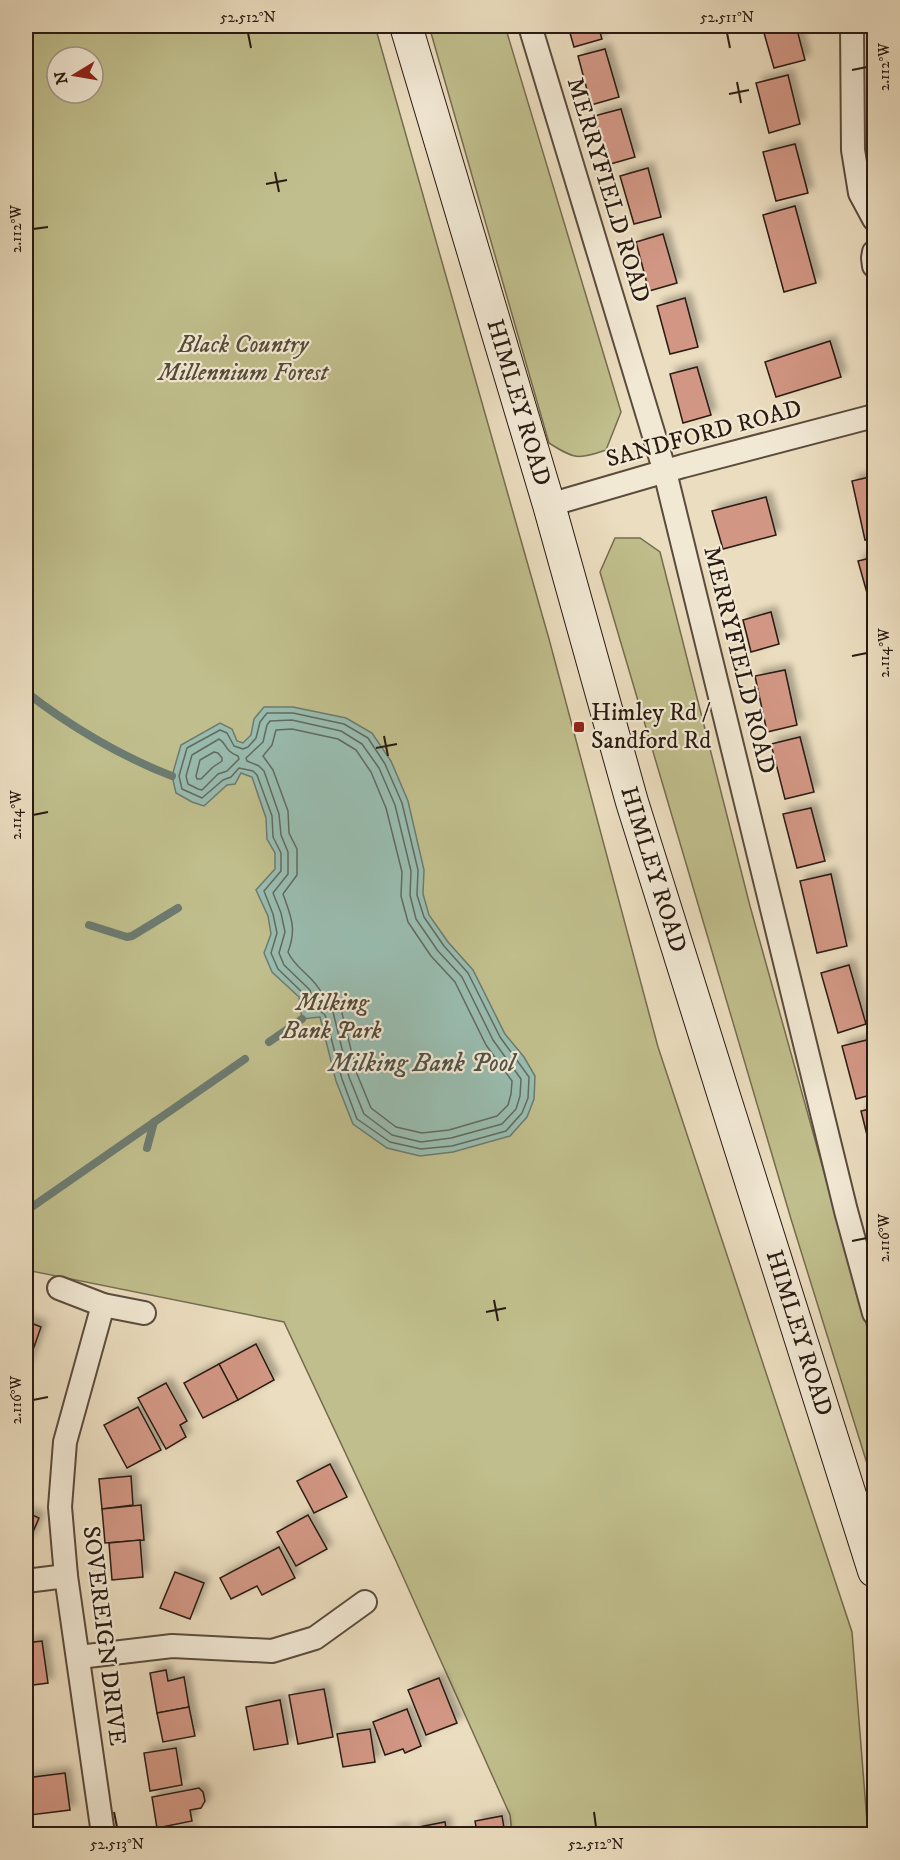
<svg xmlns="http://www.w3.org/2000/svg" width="900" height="1860" font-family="'IM FELL DW Pica',serif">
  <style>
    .green { fill: #c0be8c; stroke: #746c4f; stroke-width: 1.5; fill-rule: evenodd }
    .water { fill: #99bcaf; stroke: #6c7b70; stroke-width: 1.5 }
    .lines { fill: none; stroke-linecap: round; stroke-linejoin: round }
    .shore { stroke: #616b60; stroke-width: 1.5 }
    .stream { stroke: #6c7b70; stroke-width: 8 }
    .building { fill: #d29784; stroke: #291a12; stroke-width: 1.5; filter: url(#shadow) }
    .minor-casing { stroke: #5a4b3d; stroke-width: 26 }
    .secondary-casing { stroke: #291a12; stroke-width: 34 }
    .minor { stroke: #f2e9d5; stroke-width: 22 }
    .secondary { stroke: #f2e9d5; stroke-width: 32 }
    .ticks { fill: none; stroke: #291a12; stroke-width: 2 }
    .poi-dot { fill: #8f2418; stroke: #f2e9d5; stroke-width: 2 }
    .labels { text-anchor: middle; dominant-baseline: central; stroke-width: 4.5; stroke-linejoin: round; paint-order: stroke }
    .street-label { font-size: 24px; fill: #291a12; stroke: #f2e9d5 }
    .park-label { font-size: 24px; font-style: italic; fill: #564b37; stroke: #f2e9d5 }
    .poi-label { font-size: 24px; fill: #291a12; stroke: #f2e9d5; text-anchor: start }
    .water-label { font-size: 26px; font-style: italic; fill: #505349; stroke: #f2e9d5 }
    .neatline { fill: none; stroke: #291a12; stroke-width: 2 }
    .ticks-label { font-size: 15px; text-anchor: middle; fill: #291a12 }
  </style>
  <defs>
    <filter id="shadow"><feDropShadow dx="5.5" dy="-5.5" stdDeviation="3" flood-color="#0004"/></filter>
  </defs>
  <rect width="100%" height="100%" fill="#ebddbf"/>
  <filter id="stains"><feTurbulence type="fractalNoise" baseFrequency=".00333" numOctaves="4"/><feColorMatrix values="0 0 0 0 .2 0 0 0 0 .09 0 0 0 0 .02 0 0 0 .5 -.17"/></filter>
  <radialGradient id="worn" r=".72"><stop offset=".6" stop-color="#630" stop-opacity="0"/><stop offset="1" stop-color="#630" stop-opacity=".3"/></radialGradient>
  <g class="green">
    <path d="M26,26H375L549,639L658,1047L852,1632L868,1834H512L510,1815L396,1561L284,1322L26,1270ZM57,57H93V93H57Z"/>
    <path d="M429,26H505L621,412L606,450C578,460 574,459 549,443Z"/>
    <polygon points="615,538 640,538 660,552 750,906 874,1352 874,1486 791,1219 600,572"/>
  </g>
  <polygon class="water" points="264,707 293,707 346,718 372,733 391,761 408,801 424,870 423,894 429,915 448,942 473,970 505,1034 524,1057 535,1076 534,1099 527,1117 510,1136 453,1152 420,1156 387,1148 353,1124 336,1081 320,1017 302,1019 299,997 272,972 264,953 271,934 268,916 256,890 275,869 275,853 267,839 266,818 252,777 241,773 235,784 227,785 204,806 192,802 176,793 172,776 181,745 220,723 232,729 237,741 243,743 251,735 254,719"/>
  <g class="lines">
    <g class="shore">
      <polygon points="267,713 293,713 344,724 368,738 385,764 402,803 418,870 417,895 424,917 444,946 468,973 500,1037 529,1077 528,1098 522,1113 506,1131 452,1146 421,1149 390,1142 357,1119 342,1079 325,1015 320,1011 308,1011 304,994 278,969 271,953 277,933 273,914 264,891 281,871 281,853 273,837 272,816 257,775 253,771 239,768 231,777 223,780 202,798 182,789 179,776 187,748 220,730 227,733 234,746 243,749 248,747 256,738 260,722"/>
      <polygon points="292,720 341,731 362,744 379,768 395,805 411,871 410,895 416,919 438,951 462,977 493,1040 521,1079 520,1096 516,1109 502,1124 451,1138 421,1142 392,1135 364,1114 349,1077 333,1012 326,1005 314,1003 310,990 284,965 279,953 285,932 281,913 273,893 288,874 288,852 281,835 279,814 264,771 259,766 247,761 246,758 263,742 267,725 270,721"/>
      <path d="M292,729L338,739L356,750L371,772L386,808L402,872L401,896L408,922L431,956L455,982L486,1045L512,1081L511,1094L508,1105L497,1116L449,1130L422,1133L396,1127L371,1108L357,1074L341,1009L334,1000L322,994C315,977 295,969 288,952C297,928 291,917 283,894L297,875V849L289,833L288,811L273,770L263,756L272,745L276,730Z"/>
      <path d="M219,739C227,743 224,751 238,756L239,759L227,771L218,774L202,790L198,789L188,784L186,776L192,755Z"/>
      <polygon points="214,752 218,753 222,758 222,761 213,767 201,779 197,779 196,776 200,760"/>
    </g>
    <g class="stream">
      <path d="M26,692C68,725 122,757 172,776"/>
      <polyline points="89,925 127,937 132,936 178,908"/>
      <polyline points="269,1042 302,1019"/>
      <polyline points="147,1148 154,1122"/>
      <polyline points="26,1211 245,1059"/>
    </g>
  </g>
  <g class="building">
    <polygon points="568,26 598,26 602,39 574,47"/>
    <polygon points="762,26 796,26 805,60 774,68"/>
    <polygon points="605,49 619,97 591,105 578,56"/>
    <polygon points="788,75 800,124 769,133 756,83"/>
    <polygon points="621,109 635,157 607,165 594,116"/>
    <polygon points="795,144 808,193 776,201 763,152"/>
    <polygon points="648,168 661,217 634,224 620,176"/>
    <polygon points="795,206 816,283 784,292 763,215"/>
    <polygon points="663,234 677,283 649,291 636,242"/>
    <polygon points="685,298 698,347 670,354 657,306"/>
    <polygon points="830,341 841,377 776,397 765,362"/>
    <polygon points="697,367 711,415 683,423 670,374"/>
    <polygon points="874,476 874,538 865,540 852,481"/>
    <polygon points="766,497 776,535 723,549 712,511"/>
    <polygon points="874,557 874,606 871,607 858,561"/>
    <polygon points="771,612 779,644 751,652 743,620"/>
    <polygon points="785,670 797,725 767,732 755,676"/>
    <polygon points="800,737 814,792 785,799 771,744"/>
    <polygon points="811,808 825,861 797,868 783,814"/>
    <polygon points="831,874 847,946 817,953 800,881"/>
    <polygon points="849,965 866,1024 838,1033 821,973"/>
    <polygon points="871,1039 874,1054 874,1094 856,1099 842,1046"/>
    <polygon points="874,1108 874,1163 861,1111"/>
    <polygon points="26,1321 41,1327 26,1370"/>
    <polygon points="256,1344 274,1380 238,1400 219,1364"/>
    <polygon points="219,1364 238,1400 203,1418 184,1383"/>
    <polygon points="166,1383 187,1421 180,1425 186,1437 166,1449 138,1398"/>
    <polygon points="138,1407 161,1450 127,1468 104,1425"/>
    <polygon points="330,1464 347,1497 314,1513 297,1481"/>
    <polygon points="131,1476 133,1505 102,1509 99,1479"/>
    <polygon points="141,1505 144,1540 105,1543 102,1509"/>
    <polygon points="26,1512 39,1518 29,1541 26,1540"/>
    <polygon points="308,1515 327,1549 296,1566 277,1532"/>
    <polygon points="140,1540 143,1577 112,1580 109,1543"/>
    <polygon points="279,1547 295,1578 262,1595 257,1586 231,1599 220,1578"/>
    <polygon points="175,1572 204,1583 190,1619 160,1608"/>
    <polygon points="42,1641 48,1683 26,1686 26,1643"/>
    <polygon points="166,1670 168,1681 184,1677 189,1707 157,1713 150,1673"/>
    <polygon points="439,1678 457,1723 426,1735 408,1690"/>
    <polygon points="324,1689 333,1737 298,1744 289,1695"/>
    <polygon points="280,1700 288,1744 254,1750 246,1707"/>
    <polygon points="189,1707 195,1736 163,1742 157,1713"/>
    <polygon points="407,1709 421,1746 405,1753 403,1749 385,1755 373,1722"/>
    <polygon points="370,1729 375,1762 343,1767 337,1734"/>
    <polygon points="176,1748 182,1785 150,1791 144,1753"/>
    <polygon points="65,1773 70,1810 30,1815 26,1778"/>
    <polygon points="199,1788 203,1792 205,1801 201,1808 190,1810 192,1821 157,1828 152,1797"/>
    <polygon points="502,1816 505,1834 459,1834 477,1832 475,1821"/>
    <polygon points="445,1822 447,1834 414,1834 413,1828"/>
    <polygon points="190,1828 191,1834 156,1834"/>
    <polygon points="405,1828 407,1834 391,1834 390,1831"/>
  </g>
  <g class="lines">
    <defs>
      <g id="minor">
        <polyline points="530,26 665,472 846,1211 874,1313"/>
        <polyline points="852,26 853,150 860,193 874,219"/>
        <polyline points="874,252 873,258 874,266"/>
        <polyline points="549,505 683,466 874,416"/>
        <polyline points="59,1288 103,1305 144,1313"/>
        <polyline points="26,1581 66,1576"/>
        <polyline points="79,1657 172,1646 272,1651 315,1638 365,1602"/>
        <polyline points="103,1834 66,1576 60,1507 65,1442 103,1305"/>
      </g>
      <g id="secondary">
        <path id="s1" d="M406,26L549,505L632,802L724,1096L874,1571"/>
      </g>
    </defs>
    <use href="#minor" class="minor-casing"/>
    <use href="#secondary" class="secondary-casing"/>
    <use href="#minor" class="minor"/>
    <use href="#secondary" class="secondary"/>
  </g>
  <path class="ticks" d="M248,33L251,48M727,33L730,48M852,70L867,67M737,82L741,103M729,94L749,90M275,172L279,192M266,184L287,180M33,229L48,227M852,656L867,653M384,736L388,756M376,748L397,744M33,815L48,812M852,1241L867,1238M494,1300L498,1321M486,1312L506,1308M33,1400L48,1397M114,1812L117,1827M594,1812L596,1827"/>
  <rect class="poi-dot" x="573" y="721" width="12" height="12" rx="3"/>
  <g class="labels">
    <g class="street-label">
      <text transform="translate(608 190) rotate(73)">MERRYFIELD ROAD</text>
      <text stroke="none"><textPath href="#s1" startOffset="393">HIMLEY ROAD</textPath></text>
      <text transform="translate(704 434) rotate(-15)">SANDFORD ROAD</text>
      <text transform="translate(739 660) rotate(76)">MERRYFIELD ROAD</text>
      <text stroke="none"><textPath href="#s1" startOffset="879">HIMLEY ROAD</textPath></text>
      <text stroke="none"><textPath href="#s1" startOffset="1365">HIMLEY ROAD</textPath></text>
      <text transform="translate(104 1636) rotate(83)">SOVEREIGN DRIVE</text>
    </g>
    <g class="park-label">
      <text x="243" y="345">Black Country<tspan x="243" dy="28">Millennium Forest</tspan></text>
      <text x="332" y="1003">Milking<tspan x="332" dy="28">Bank Park</tspan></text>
    </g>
    <g class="poi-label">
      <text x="591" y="713">Himley Rd /<tspan x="591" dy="28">Sandford Rd</tspan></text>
    </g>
    <g class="water-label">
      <text x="422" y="1063">Milking Bank Pool</text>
    </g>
  </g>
  <rect width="900" height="1860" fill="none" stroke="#ebddbf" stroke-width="66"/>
  <g transform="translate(75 75) rotate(259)"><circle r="28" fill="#f2e9d5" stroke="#a29687" stroke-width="1.5"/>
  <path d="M0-4.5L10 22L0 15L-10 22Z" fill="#8f2418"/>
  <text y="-9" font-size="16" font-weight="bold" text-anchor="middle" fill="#291a12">N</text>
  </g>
  <rect x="33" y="33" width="834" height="1794" class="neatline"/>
  <g class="ticks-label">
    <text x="248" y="22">52.512°N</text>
    <text x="727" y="22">52.511°N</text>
    <text transform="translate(884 67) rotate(-90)" y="5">2.112°W</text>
    <text transform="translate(16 229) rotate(-90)" y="5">2.112°W</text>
    <text transform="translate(884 653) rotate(-90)" y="5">2.114°W</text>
    <text transform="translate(16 815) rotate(-90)" y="5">2.114°W</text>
    <text transform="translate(884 1238) rotate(-90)" y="5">2.116°W</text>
    <text transform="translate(16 1400) rotate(-90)" y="5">2.116°W</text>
    <text x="117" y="1849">52.513°N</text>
    <text x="596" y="1849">52.512°N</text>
  </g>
  <rect width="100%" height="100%" filter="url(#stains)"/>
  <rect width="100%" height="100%" fill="url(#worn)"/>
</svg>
